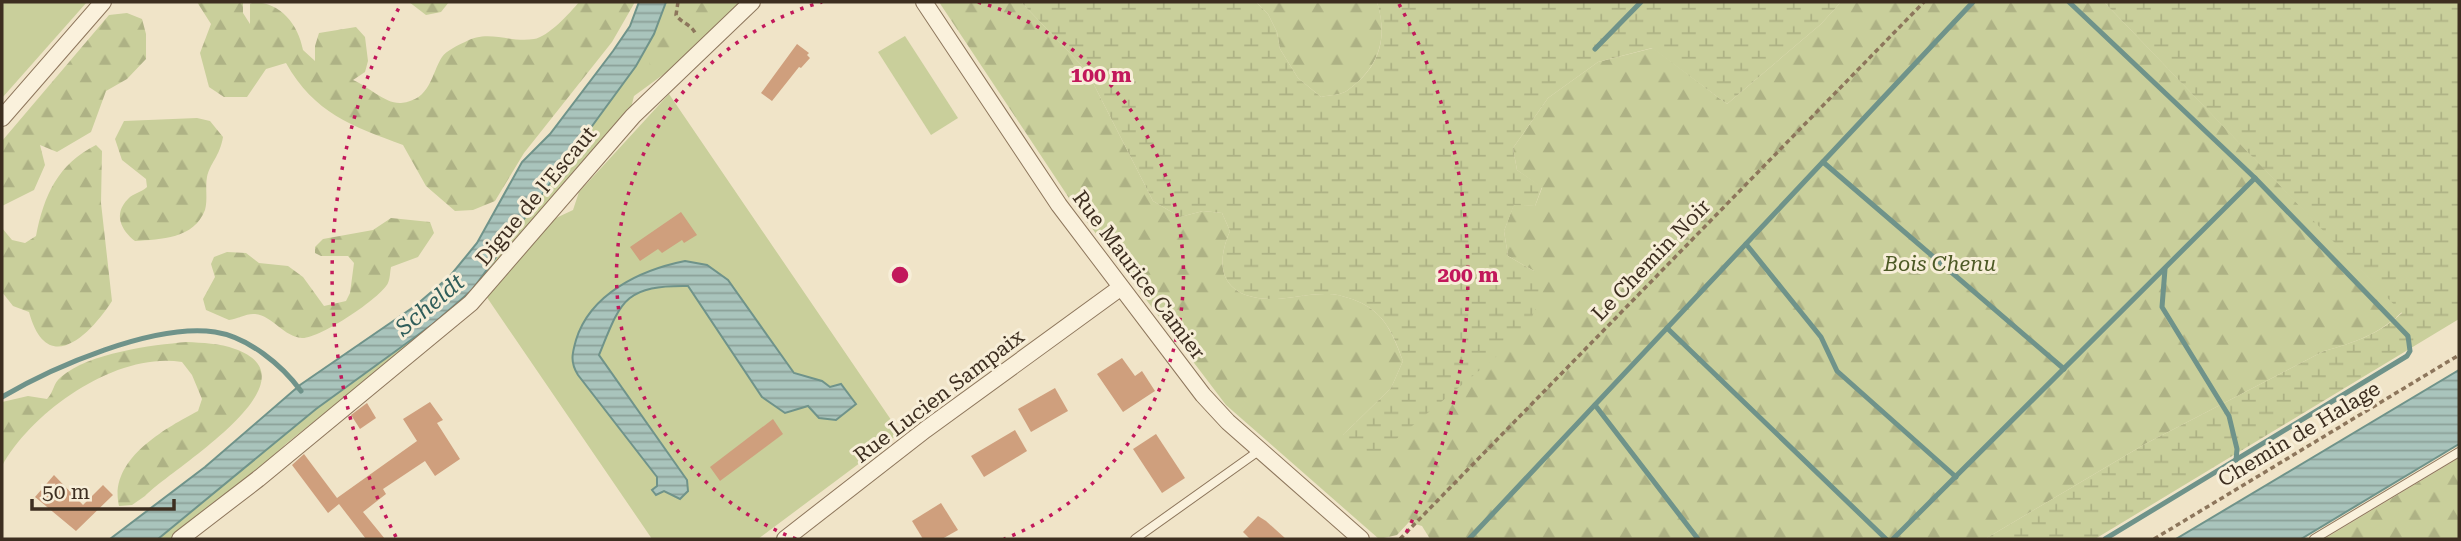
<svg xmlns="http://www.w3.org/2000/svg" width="2461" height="541" font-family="'Roboto Serif',serif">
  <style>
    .green { fill: #c9cf9b }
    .forest { fill: url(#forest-firs) }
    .wetland { fill: url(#wetland-marsh) }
    .water { fill: url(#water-rules); stroke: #6f938a; stroke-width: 2 }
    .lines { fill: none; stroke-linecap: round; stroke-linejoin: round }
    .stream { stroke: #6f938a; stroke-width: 5 }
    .building { fill: #cf9f7d }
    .service-casing { stroke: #8d765c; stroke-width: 10 }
    .minor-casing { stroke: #8d765c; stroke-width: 18 }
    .path { stroke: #8d765c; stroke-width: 3.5; stroke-dasharray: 5 3.5; stroke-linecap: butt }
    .service { stroke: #faf1dc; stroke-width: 8 }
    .minor { stroke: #faf1dc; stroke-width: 16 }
    .ring { fill: none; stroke: #c2185b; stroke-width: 3.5; stroke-dasharray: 3.5 7 }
    .labels { text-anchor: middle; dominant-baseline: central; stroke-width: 6; stroke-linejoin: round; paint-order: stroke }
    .street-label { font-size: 21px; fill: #3d2e20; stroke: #f7eed8 }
    .park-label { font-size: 21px; font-style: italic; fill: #4d5a26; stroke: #f7eed8 }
    .water-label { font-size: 23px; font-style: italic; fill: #2f5d5a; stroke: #f7eed8 }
    .centre { fill: #c2185b; stroke: #f7eed8; stroke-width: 3.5 }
    .ring-label { font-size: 21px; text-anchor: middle; font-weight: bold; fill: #c2185b; stroke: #f7eed8; stroke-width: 6; stroke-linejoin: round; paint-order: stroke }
  </style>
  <defs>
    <pattern id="forest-firs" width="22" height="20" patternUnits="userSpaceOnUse" patternTransform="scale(1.75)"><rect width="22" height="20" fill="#c9cf9b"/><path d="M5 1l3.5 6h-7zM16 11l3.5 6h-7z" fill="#aeb285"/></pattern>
    <pattern id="wetland-marsh" width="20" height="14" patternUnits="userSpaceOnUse" patternTransform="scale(1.75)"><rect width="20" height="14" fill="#c9cf9b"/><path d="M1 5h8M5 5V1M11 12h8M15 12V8" fill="none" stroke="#aeb285"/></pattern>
    <pattern id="water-rules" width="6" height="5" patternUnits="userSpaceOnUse" patternTransform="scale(1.75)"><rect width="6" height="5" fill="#a9c4bc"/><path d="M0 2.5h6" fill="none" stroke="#8ba098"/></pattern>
  </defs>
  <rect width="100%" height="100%" fill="#f0e4c8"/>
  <g class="green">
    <polygon points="2,2 87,2 2,98"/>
    <polygon points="666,2 741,2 675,66 634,96 630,112 476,293 287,443 230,495 170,539 158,539 316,409 433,324 472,290 636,66 654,34"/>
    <polygon points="905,36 958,118 931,135 878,52"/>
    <polygon points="669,94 900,433 758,539 652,539 486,296 554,219 573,210 579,192"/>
  </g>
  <g class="forest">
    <path d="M197,2H243V13L250,24V4L254,2C281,3 298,24 303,50L315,61V46L319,33L356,27L365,37L368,61L365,72L353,80C368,86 385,104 401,103C431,100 431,74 442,57C446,51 458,45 465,42C488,29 509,43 534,39C548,37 570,13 579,2H635L612,42L524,153L495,201L473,210L455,211L426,186L403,145C352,126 314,113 286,63L266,69L247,97H224L209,87L200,53L211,24Z"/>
    <polygon points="409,2 449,2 441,12 426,15"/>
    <polygon points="686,2 734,2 702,33 689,19"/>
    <path d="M939,2H1021L1087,71L1153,201L1180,217L1203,211L1222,213L1230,231C1213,270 1224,298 1271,299C1290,299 1310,293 1329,294C1339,294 1357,300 1365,305C1387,317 1394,338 1403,361L1391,388L1343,435L1534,271L1508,256L1504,231L1514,204L1535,206L1542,188L1517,170L1513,148L1548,98L1598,62L1653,48L1727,104L1821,24L1841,2H2104L2402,312C2379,334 2354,343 2324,351L2145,444L1985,539H1430L1422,526L1409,522L1397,535L1379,539L1226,405L1069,198Z"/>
    <path d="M1256,2H1377C1388,37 1380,67 1348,90C1342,95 1329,95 1321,97L1298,78L1280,49L1277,32L1268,14Z"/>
    <polygon points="127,13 142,19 146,34 146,59 127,79 106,91 91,132 57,152 40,145 45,165 34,190 2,206 2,141 109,15"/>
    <polygon points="672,27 683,39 685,51 674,62 653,71 650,68 649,54"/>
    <path d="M197,118L210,121L223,137C220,156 210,163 207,177C205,187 208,200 205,210C194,239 161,239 135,241C121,230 113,214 128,199C133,193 141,193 147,187L146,179L122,160L115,139L124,121Z"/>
    <path d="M96,145L102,151L101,203L112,301C90,335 47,378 29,312L13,306L2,292V228L12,240L25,243L36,236C44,195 58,164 96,145Z"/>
    <path d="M391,218L430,222L434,233L418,257L391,267C390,272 390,279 388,283C381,298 319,339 302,338C284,337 273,316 255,314C247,313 237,319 229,320L206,310L203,299L215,277L211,264L214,257L227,252L246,253L259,263L288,266L303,277L324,306L346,301L350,293L354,263L348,256H321L315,253V247L323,239L373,230Z"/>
    <path d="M187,342C202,343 220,343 235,349C323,380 168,471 145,496L132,505L119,506C108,460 164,429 198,411L202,399L192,375L182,362C117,351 32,411 2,466V402L28,396L47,399C54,392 53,383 61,377C89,353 151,345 187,342Z"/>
    <polygon points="2459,458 2459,539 2324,539"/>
  </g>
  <g class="wetland">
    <path d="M1021,2H1256L1268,14L1277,32L1280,49L1298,78L1321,97C1329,95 1342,95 1348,90C1380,67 1388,38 1377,2H1841L1821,24L1727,104L1652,48L1598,62L1548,98L1513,148L1517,170L1542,187L1535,206L1514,205L1504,231L1508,256L1534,271L1545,285L1526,332L1372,459L1343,435L1391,388L1403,361C1395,339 1387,317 1365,305C1357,300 1339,294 1329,294C1310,293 1290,299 1271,299C1224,298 1213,270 1230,231L1222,213L1203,211L1180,217L1153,201L1087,71Z"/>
    <path d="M2104,2H2459V319L2095,539H1985L2145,444L2324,351C2354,343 2379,334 2402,313Z"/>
  </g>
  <g class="water">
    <polygon points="639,2 666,2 654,34 636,66 472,290 433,324 316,409 158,539 110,539 205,467 300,385 415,306 450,276 477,243 522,162 550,134 613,51 630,26"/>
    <path d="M685,261L707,265L728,280L794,373L822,381L830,387L841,384L856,404L836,420L819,418L808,406L785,413L762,397L688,286C624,285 621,301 599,355L687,480L688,491L680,499L664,491L656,495L652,490L657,486V477L578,375C570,362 572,354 576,340C590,294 640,270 685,261Z"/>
    <polygon points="2459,370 2459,444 2301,539 2176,539"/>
  </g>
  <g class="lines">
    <g class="stream">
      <polyline points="2069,2 2255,178 2408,336 2410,351 2407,356 2105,539"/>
      <polyline points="1595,49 1641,2"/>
      <polyline points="1823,162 2064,369"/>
      <polyline points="1746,244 1821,337 1837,371 1956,477"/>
      <polyline points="2165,269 2162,307 2229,416 2237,449 2236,460"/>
      <polyline points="1667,328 1886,539"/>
      <path d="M2,397C53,367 154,323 215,332C248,337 282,365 301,391"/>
      <polyline points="1595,405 1698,539"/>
      <polyline points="1469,539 1973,2"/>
      <polyline points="1893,539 2255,178"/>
    </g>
  </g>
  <g class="building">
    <polygon points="797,44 809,53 807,55 810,58 801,68 799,67 772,101 761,93"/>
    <polygon points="681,212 697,235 684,243 682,240 662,253 658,249 640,261 630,247"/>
    <polygon points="1122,358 1135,376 1142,371 1155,391 1123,412 1097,374"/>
    <polygon points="1055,388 1068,411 1031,432 1018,409"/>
    <polygon points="430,402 443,420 437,423 460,459 435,476 425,461 383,489 386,494 363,512 385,539 366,539 339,504 328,513 292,465 304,454 337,498 417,441 403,419"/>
    <polygon points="367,403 376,418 360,429 351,415"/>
    <polygon points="773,419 783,434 720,481 710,467"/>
    <polygon points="1015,430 1027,451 984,477 971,456"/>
    <polygon points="1156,434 1185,478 1162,493 1133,449"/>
    <polygon points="54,475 83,505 103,485 113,495 76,531 35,497"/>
    <polygon points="941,503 958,530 942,539 923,539 912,521"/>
    <polygon points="1258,516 1266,521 1286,539 1250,539 1243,532"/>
  </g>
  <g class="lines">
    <defs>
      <g id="service">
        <polyline points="1135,539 1260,450"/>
        <polyline points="2314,539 2459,452"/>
      </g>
      <g id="minor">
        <polyline points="924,2 1059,205 1203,395 1228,422 1361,539"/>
        <polyline points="2,118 103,2"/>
        <polyline points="180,539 258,479 471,303 633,116 752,2"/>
        <polyline points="785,539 925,430 1120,288"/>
      </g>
    </defs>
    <use href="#service" class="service-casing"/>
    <use href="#minor" class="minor-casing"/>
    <g class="path">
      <path d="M678,2L676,15C682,24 692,24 696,35"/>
      <polyline points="1400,539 1924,2"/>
      <polyline points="2154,539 2459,355"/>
    </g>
    <use href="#service" class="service"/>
    <use href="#minor" class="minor"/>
  </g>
  <g class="ring">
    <path d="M796 539A284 284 0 0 1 822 2M978 2A284 284 0 0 1 1004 539"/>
    <path d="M396 537A568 568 0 0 1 401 4M1399 4A568 568 0 0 1 1404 537"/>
  </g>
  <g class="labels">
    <g class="street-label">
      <text transform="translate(536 196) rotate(-50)">Digue de l'Escaut</text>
      <text transform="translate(1651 260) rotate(-46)">Le Chemin Noir</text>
      <text transform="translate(1139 275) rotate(53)">Rue Maurice Camier</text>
      <text transform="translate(939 396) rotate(-37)">Rue Lucien Sampaix</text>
      <text transform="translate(2299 434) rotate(-31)">Chemin de Halage</text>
    </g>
    <g class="park-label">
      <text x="1940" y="264">Bois Chenu</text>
    </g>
    <g class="water-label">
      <text transform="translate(430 305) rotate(-40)">Scheldt</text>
    </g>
  </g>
  <circle cx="900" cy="275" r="10" class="centre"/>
  <g class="ring-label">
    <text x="1101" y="82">100 m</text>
    <text x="1468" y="282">200 m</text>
  </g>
  <rect width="2461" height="541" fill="none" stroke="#3d2e20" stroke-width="7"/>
  <path d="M32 499v10h142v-10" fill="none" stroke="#3d2e20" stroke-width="3.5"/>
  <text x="42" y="499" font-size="21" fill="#3d2e20" stroke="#f7eed8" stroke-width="5" paint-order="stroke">50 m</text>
</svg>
